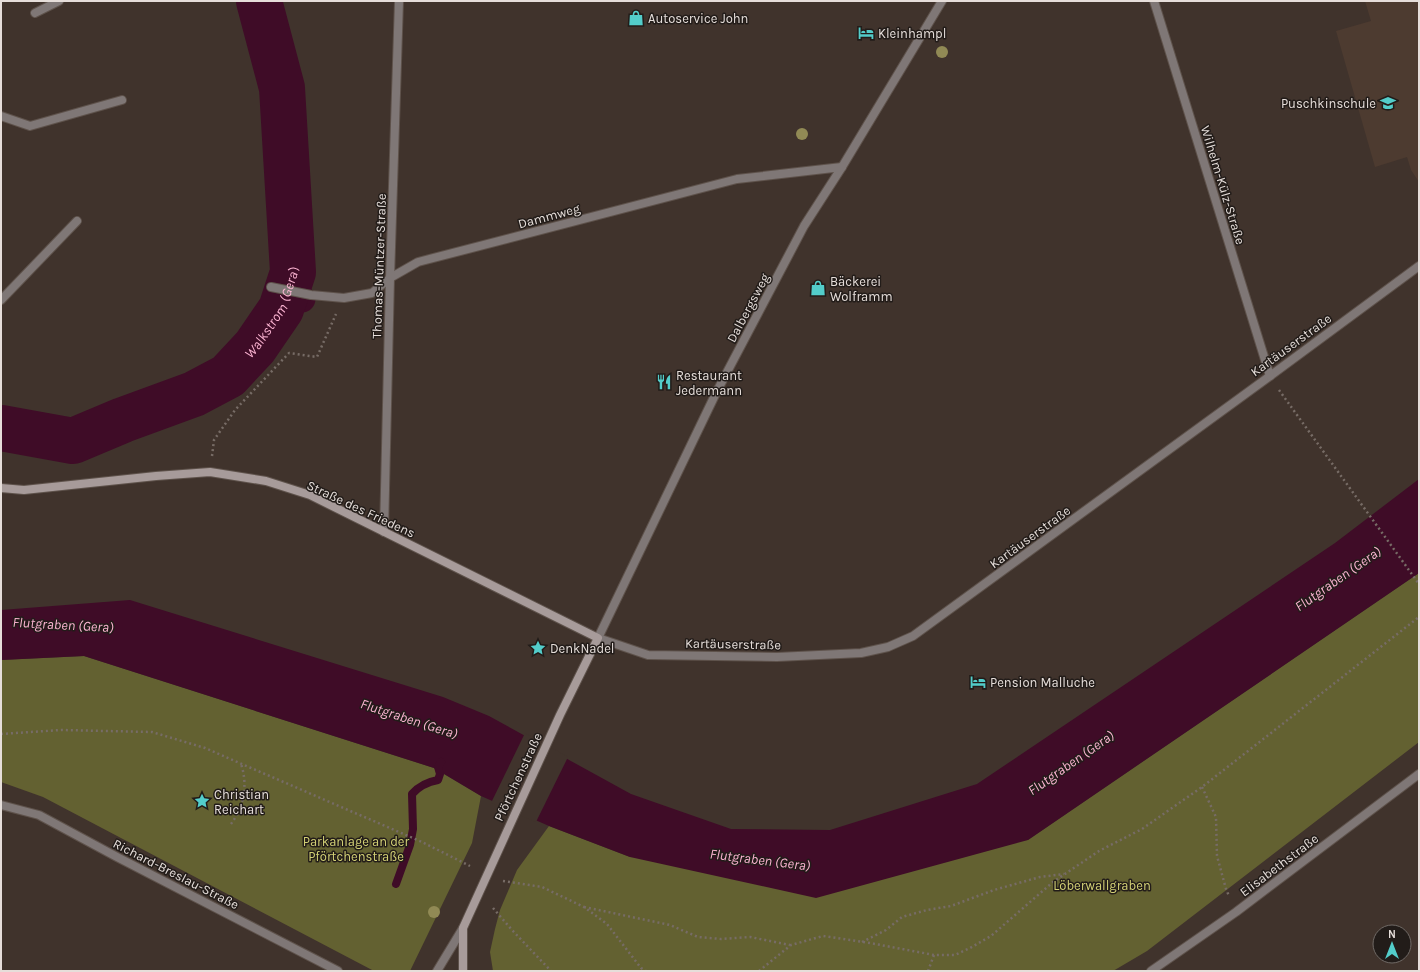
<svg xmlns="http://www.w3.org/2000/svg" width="1420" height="972" font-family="Karla,sans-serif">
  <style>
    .built { fill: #4d3b30 }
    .green { fill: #636131 }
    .water { fill: #3f0c27 }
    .pier { fill: #40332c }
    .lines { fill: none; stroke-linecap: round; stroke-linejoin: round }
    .stream { stroke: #3f0c27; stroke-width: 8 }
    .canal { stroke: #3f0c27; stroke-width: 27 }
    .river { stroke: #3f0c27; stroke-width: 46 }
    .service-casing { stroke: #5e524b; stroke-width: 10 }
    .minor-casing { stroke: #5e524b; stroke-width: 10 }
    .secondary-casing { stroke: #5e524b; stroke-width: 10 }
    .path { stroke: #776c66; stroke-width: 2.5; stroke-dasharray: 2 3; stroke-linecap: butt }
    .service { stroke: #7f7776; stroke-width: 8 }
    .minor { stroke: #7f7776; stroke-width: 8 }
    .secondary { stroke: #a79b9a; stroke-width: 8 }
    .tree { fill: #918a55 }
    .labels { text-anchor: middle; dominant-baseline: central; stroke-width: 3; stroke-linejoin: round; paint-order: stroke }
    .poi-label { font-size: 13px; fill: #e6deda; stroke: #221c19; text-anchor: start }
    .street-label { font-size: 13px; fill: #e6deda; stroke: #221c19 }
    .park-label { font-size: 13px; fill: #d4d276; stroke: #221c19 }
    .water-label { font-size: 14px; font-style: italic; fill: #fbb3d1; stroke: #221c19 }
  </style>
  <rect width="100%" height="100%" fill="#40332c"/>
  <polygon class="built" points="1365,1 1419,1 1419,182 1411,170 1407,157 1375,167 1336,31 1371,21"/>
  <g class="green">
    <polygon points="1419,573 1419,742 1147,951 1113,971 493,971 490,952 495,929 500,910 517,870 549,826 630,857 1028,840"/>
    <polygon points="84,656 434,768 481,796 472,843 410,971 374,971 43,797 1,782 1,660"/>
  </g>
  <polygon class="water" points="1419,479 1419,573 1028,840 816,898 630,857 549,826 481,796 434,768 84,656 1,660 1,610 130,600 443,697 489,716 631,794 731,829 830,830 977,784 1335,543"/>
  <polygon class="pier" points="525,733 568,757 536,822 491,803"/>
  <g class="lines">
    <path class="stream" d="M396,884L410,845L413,829L412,794C419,786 427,782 438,780L440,774L438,767L441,762"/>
    <polyline class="canal" points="286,296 302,299"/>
    <path class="river" id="s1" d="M1,428L73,441L123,420L194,394L228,376L255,347L281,309L293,272L282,88L259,1"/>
    <defs>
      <g id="service">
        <polyline points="35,13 59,1"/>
        <polyline points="1,116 30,126 122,100"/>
        <polyline points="1,300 77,221"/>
      </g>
      <g id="minor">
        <polyline points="942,1 842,167 804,226 716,393 598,638 648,655 777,657 861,653 888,647 913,636 1270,376 1419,266"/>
        <polyline points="1154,1 1270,376"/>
        <polyline points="271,287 311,295 344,298 372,293 390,278 418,262 737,179 842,167"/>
        <polyline points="384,532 390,278 399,1"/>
        <polyline points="1,805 39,815 117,857 338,971"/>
        <polyline points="437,971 463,928"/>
        <polyline points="1151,971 1236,912 1419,774"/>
      </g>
      <polyline id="secondary" points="1,488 24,490 156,476 210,472 266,481 310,495 598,638 560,715 463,928 463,971"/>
    </defs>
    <use href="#service" class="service-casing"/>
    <use href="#minor" class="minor-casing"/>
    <use href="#secondary" class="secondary-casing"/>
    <g class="path">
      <polyline points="1279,390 1419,584"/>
      <polyline points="212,456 214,440 235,410 289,353 317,357 336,314"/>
      <polyline points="1,734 61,730 152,732 205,748 422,842 470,866"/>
      <polyline points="1202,787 1216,817 1217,856 1226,889 1229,896"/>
      <path d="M231,824C244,807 248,784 241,764"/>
      <polyline points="503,881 542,887 584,907 607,924 641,968 646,971"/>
      <polyline points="584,907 670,925 698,937 721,939 750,937 790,945"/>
      <polyline points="493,908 512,930 551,971"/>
      <polyline points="862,942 886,930 902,917 927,910 951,906 994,890 1040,877 1064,874"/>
      <polyline points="759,971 791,945 823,936 870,943 934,955 955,955 970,948 991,936 1053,882 1099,851 1142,829 1202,787 1419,617"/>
      <polyline points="928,971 934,955"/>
    </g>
    <use href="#service" class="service"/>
    <use href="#minor" class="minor"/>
    <use href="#secondary" class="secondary"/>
  </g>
  <g class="tree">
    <circle cx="942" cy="52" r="6"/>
    <circle cx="802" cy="134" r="6"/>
    <circle cx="434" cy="912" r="6"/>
  </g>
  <defs>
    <symbol id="shop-bare" viewBox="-9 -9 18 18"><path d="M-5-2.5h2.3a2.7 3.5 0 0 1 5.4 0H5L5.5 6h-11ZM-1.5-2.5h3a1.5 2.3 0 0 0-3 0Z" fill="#53cdca" stroke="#221c19" stroke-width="2.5" paint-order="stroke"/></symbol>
    <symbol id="hotel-bare" viewBox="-9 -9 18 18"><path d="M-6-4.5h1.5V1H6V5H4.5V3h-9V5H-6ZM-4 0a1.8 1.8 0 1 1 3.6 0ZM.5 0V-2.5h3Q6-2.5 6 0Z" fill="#53cdca" stroke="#221c19" stroke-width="2.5" paint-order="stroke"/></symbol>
    <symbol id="school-bare" viewBox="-9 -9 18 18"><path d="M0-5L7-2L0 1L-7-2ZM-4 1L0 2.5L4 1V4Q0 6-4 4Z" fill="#53cdca" stroke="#221c19" stroke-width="2.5" paint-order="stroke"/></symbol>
    <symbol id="restaurant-bare" viewBox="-9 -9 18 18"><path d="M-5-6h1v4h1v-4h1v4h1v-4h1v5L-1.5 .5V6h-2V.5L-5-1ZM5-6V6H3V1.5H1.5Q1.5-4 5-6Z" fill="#53cdca" stroke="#221c19" stroke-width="2.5" paint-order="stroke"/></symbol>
    <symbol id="sight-bare" viewBox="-9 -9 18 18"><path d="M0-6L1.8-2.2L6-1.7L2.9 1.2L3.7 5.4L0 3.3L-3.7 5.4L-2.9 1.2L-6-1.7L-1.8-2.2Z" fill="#53cdca" stroke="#221c19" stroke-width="2.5" paint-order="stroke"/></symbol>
  </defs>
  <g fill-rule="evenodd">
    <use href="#shop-bare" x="625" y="7" width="22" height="22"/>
    <use href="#hotel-bare" x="855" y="22" width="22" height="22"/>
    <use href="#school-bare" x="1377" y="92" width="22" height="22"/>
    <use href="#shop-bare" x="807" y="277" width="22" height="22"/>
    <use href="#restaurant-bare" x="653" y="371" width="22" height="22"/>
    <use href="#sight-bare" x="527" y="637" width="22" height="22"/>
    <use href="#hotel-bare" x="967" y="671" width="22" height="22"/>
    <use href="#sight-bare" x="191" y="790" width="22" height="22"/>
  </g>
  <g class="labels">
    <g class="poi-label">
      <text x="648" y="18">Autoservice John</text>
      <text x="878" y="33">Kleinhampl</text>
      <text x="1376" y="103" text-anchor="end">Puschkinschule</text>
      <text x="830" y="281">Bäckerei<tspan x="830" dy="15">Wolframm</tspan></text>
      <text x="676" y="375">Restaurant<tspan x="676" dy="15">Jedermann</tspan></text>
      <text x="550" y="648">DenkNadel</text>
      <text x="990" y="682">Pension Malluche</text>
      <text x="214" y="794">Christian<tspan x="214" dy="15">Reichart</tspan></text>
    </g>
    <g class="street-label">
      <text transform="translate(1223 185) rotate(73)">Wilhelm-Külz-Straße</text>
      <text transform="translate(549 216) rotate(-15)">Dammweg</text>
      <text transform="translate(379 266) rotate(-88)">Thomas-Müntzer-Straße</text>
      <text transform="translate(748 308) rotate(-62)">Dalbergsweg</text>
      <text transform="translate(1291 345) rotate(-36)">Kartäuserstraße</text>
      <text transform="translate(361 509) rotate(25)">Straße des Friedens</text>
      <text transform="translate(1030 537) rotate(-36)">Kartäuserstraße</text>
      <text transform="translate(733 644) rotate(1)">Kartäuserstraße</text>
      <text transform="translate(518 777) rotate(-65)">Pförtchenstraße</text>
      <text transform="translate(1279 865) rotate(-37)">Elisabethstraße</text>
      <text transform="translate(176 874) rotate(27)">Richard-Breslau-Straße</text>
    </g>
    <g class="park-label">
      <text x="356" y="841">Parkanlage an der<tspan x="356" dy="15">Pförtchenstraße</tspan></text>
      <text x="1102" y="885">Löberwallgraben</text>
    </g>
    <g class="water-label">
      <text stroke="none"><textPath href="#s1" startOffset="320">Walkstrom (Gera)</textPath></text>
      <text transform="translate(1338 579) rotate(-35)">Flutgraben (Gera)</text>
      <text transform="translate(63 625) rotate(3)">Flutgraben (Gera)</text>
      <text transform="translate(409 719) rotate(18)">Flutgraben (Gera)</text>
      <text transform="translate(1071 763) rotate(-35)">Flutgraben (Gera)</text>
      <text transform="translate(760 860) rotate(7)">Flutgraben (Gera)</text>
    </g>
  </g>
  <rect width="1420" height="972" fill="none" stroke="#e6deda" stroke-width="4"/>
  <g transform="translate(1392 944)"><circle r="19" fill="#221c19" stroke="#706a66"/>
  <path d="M0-3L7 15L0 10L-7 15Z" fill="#53cdca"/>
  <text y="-6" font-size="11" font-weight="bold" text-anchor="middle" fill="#e6deda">N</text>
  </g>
</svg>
